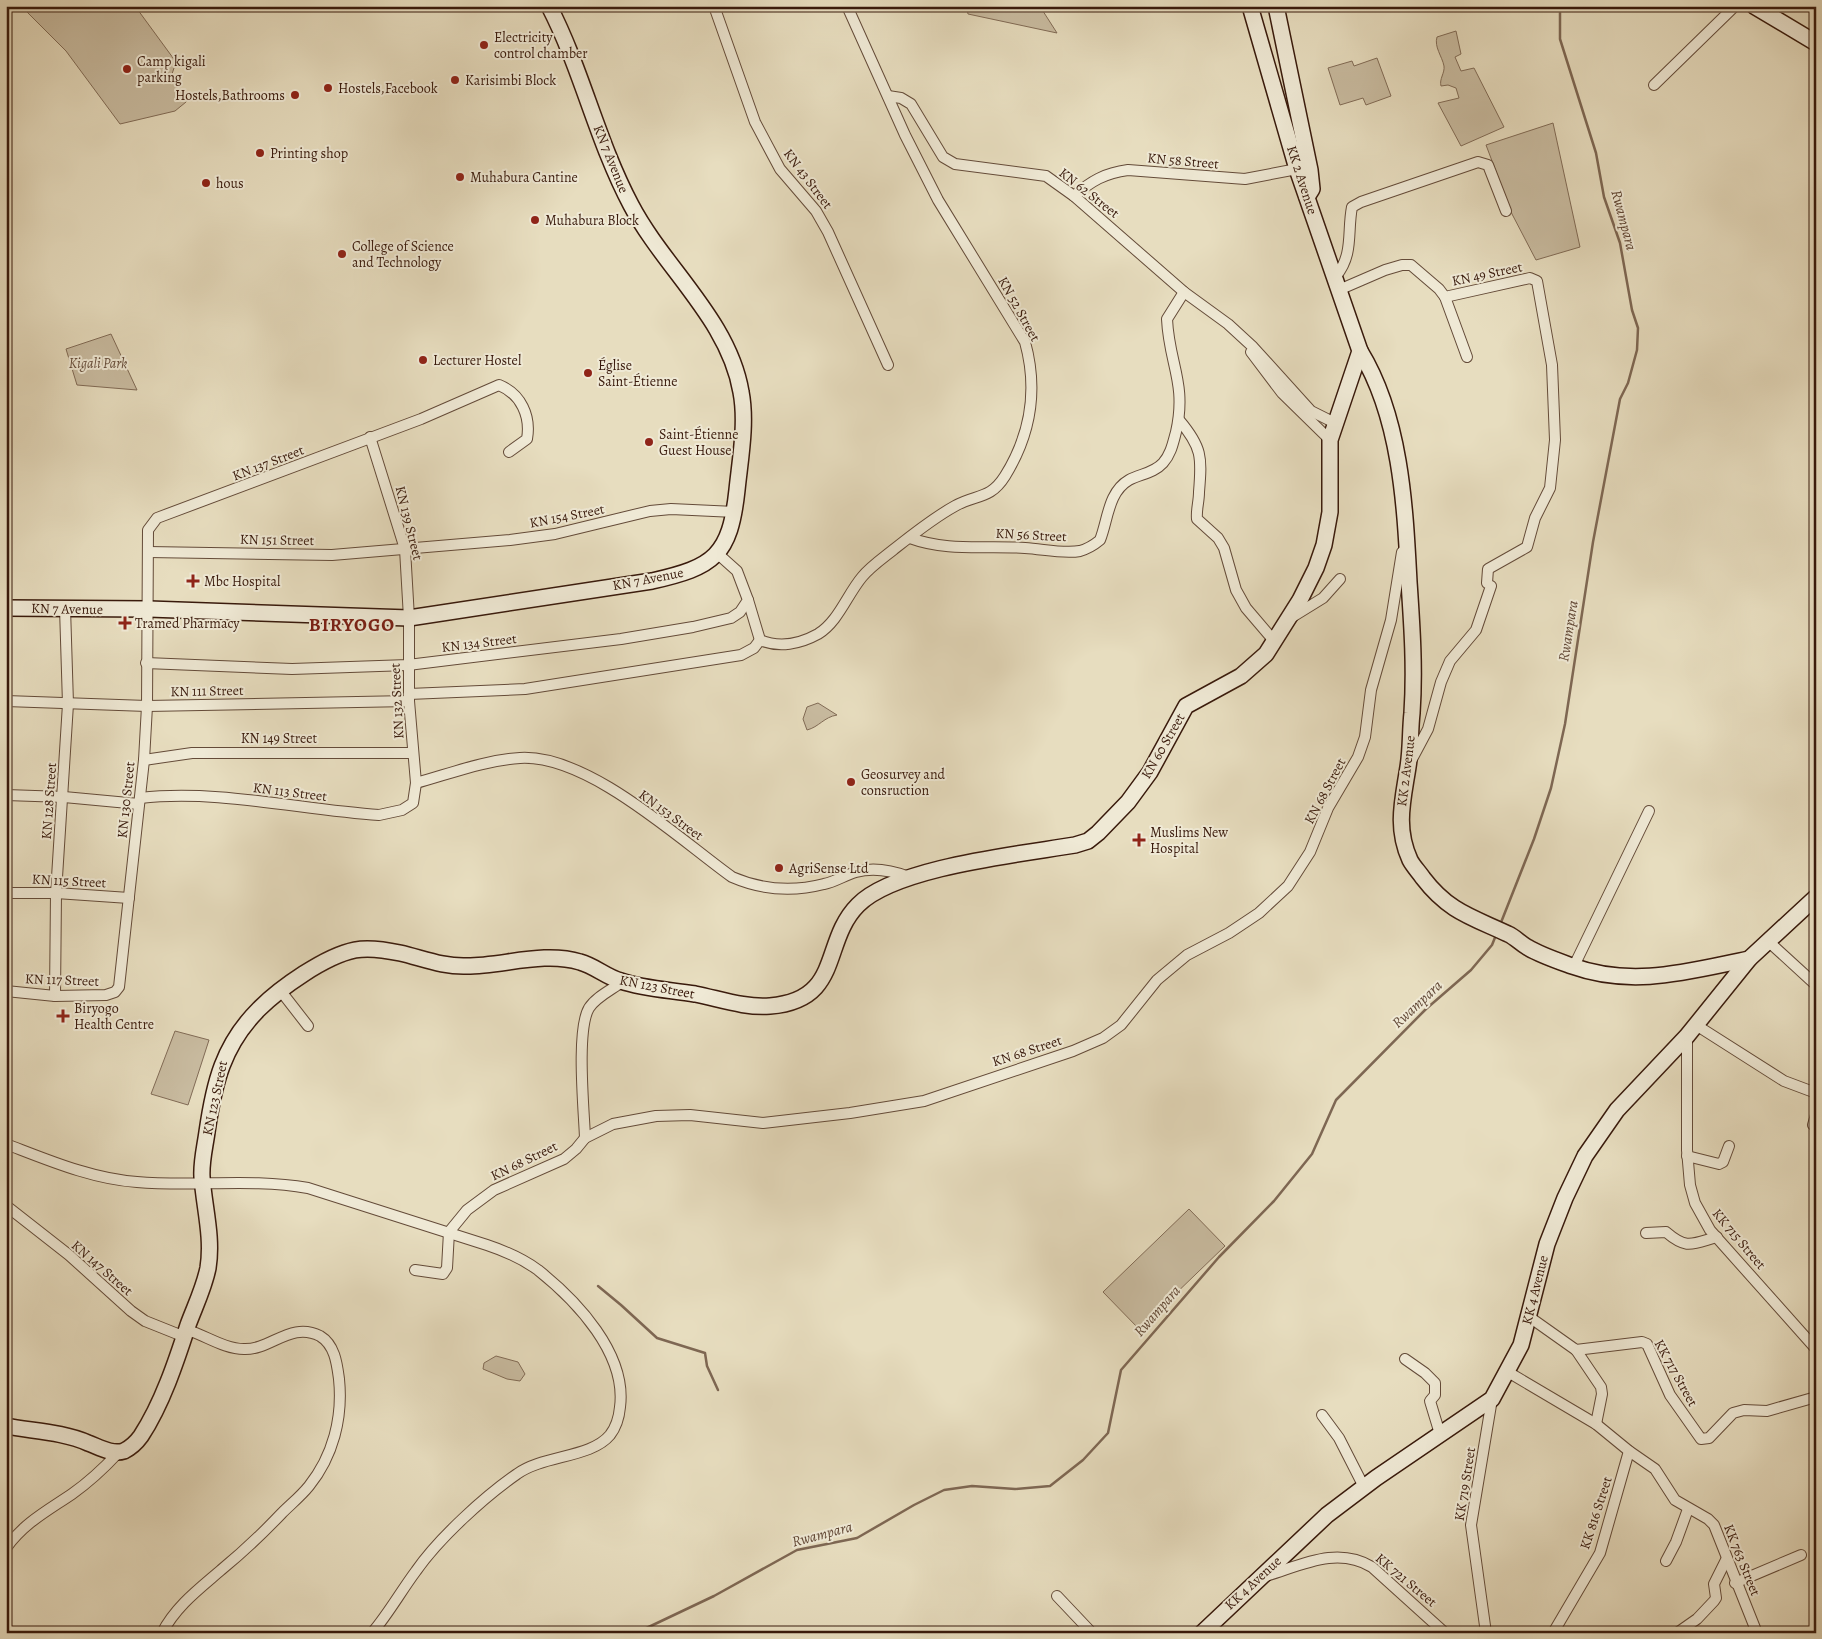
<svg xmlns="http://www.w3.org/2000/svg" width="1822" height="1639" font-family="Alegreya,serif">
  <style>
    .green { fill: #c9bca1; stroke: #816b56 }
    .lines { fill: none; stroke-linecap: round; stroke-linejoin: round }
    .stream { stroke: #7e6753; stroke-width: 2.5 }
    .street-casing { stroke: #644b39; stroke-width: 12 }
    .secondary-casing { stroke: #391a0c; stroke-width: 18 }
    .street { stroke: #efe9d5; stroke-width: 10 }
    .secondary { stroke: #efe9d5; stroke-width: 15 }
    .poi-dot { fill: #8f2418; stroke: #efe9d5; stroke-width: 2 }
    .labels { text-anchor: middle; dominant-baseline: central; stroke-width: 4; stroke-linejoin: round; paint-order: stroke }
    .poi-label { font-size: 14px; fill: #391a0c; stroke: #efe9d5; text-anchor: start }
    .street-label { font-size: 14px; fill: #391a0c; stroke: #efe9d5 }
    .park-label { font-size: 14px; font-style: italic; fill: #644b39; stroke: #efe9d5 }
    .water-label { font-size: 15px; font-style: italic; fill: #614735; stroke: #efe9d5 }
    .district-label { font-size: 19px; font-weight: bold; letter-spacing: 1px; fill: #7a1f14; stroke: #efe9d5 }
  </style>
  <rect width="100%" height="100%" fill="#e7ddbf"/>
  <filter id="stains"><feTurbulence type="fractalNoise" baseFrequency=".004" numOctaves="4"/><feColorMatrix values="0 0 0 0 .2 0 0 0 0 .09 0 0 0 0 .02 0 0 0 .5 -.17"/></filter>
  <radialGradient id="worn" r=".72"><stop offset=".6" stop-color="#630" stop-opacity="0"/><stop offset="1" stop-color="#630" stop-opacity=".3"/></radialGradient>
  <g class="green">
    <polygon points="31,6 135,6 176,62 171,77 186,99 186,102 175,111 120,124 66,51 26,11"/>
    <polygon points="966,6 1043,6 1041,8 1057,33 968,14"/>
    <path d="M1456,31L1461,54L1455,57L1461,71L1474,68L1504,127L1461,146L1438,103L1459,98L1456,88L1448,85L1441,86C1439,79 1445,73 1444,66C1442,56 1434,47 1437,37Z"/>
    <polygon points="1377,58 1391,96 1366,105 1363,98 1340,105 1328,68 1352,61 1354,66"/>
    <polygon points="1553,123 1580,247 1536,260 1512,214 1486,145"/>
    <polygon points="111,334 137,390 77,385 66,349"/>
    <path d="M818,703L837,715C824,717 819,727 807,730L803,719L807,707Z"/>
    <polygon points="175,1031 209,1040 188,1105 151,1094"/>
    <polygon points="1189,1209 1225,1246 1139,1329 1103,1292"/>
    <polygon points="496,1356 518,1362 525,1374 520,1381 507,1379 483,1369 484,1363"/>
  </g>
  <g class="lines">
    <g class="stream">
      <polyline points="1500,925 1534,839 1551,788 1565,724 1593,542 1620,399 1628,383 1637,350 1638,328 1632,310 1620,243 1604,197 1596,153 1560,39 1560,6"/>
      <polyline points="598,1286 621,1305 657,1338 705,1353 707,1366 718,1390"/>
      <polyline points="636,1633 714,1596 797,1550 857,1538 914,1505 944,1490 972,1486 1015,1489 1050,1486 1083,1460 1108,1433 1121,1370 1219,1257 1274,1201 1312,1154 1336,1100 1426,1009 1471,970 1492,945 1496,935"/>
    </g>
    <defs>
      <g id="street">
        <polyline points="714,6 755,122 780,169 816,211 828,232 888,365"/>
        <polyline points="1654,85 1735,6"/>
        <polyline points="888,96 901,98 911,104 943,157 955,164 1046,176 1074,196 1184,292 1228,324 1253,347 1311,411 1335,423"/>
        <path d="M1074,196C1091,181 1105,173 1128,170L1245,179L1297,169"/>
        <path d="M1336,276C1354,254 1347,232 1352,207L1361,202L1478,162L1488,165L1506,211"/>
        <polyline points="1341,289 1385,270 1402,265 1411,265 1439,289 1445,297 1530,278 1537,281 1552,365 1555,440 1550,488 1535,518 1527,547 1488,569 1487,583"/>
        <polyline points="1445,297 1467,357"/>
        <polyline points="1251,352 1282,393 1330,440"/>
        <path d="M1179,420C1202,447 1202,457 1199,492C1199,502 1196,510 1197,519L1218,538L1224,548L1236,590L1246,608L1275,642"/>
        <path d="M910,538C948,552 986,545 1025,548C1043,549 1063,554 1080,551C1087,549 1094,545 1100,540C1108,520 1108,492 1129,480C1140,474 1154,473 1163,463C1171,454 1173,443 1176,432C1187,383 1169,364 1167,319L1184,292"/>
        <polyline points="148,552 332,555 510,540 555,534 650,511 671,509 735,512"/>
        <path d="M748,600L760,640C779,648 800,644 818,634C838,622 847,595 862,577C870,567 883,558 893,550C912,535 933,518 955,506C976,494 990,500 1005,476C1031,434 1038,389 1025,342L938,200L905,135L847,6"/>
        <polyline points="1289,619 1323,598 1340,579"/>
        <polyline points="146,663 292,669 408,665 621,639 693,627 731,618 740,612 748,600 737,571 718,554"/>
        <polyline points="409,694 525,689 741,655 754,648 760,640"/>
        <polyline points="6,701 147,706 409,701"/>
        <polyline points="144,760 192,753 413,753"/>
        <polyline points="1411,761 1428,729 1441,682 1450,661 1476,630 1491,586"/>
        <path d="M416,783C449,774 485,760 520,758C588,754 679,839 732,877C762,890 793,892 824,884C835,882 845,875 856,872C873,867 893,871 909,877"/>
        <polyline points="6,795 64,797 139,804"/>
        <path d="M140,798C219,789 301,810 379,815L402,810L413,803L416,783L409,701V618L405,549L370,437"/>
        <polyline points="6,893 56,893 129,898"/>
        <polyline points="1769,942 1816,985"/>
        <polyline points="1574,966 1649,811"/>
        <polyline points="280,990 308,1026"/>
        <path d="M6,991L55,996L106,995L115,992L119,987L144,760L147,706L148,530L157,518L421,419L499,385C521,394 531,416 527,439L509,452"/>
        <polyline points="55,996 56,893 68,704 65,608"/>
        <polyline points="1696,1025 1784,1081 1816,1093"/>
        <polyline points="1687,1036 1687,1150 1690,1185 1695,1203 1710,1230 1816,1349"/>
        <polyline points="1813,1125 1816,1115"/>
        <path d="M585,1138C584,1110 576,1030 589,1008C596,997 611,990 622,982"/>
        <path d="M6,1144C48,1160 92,1179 137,1182C194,1187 251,1178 308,1188L487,1245C505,1251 523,1259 538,1270C577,1301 627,1354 620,1407C619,1418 617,1426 610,1435C591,1458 543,1455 517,1474C484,1497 439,1538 416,1571C401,1591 389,1613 372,1633"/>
        <polyline points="1687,1156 1719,1164 1723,1162 1729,1146"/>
        <polyline points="9,1208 69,1255 131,1311 145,1321 185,1337"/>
        <path d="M1646,1233L1666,1232C1687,1250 1692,1244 1717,1237"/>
        <polyline points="415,1270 443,1274 447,1268 449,1232 467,1210 494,1190 564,1159 576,1149 585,1138 613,1124 656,1116 690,1115 763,1123 850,1113 924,1101 1073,1051 1103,1038 1121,1025 1157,980 1187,955 1229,933 1259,913 1288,886 1310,852 1328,808 1358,757 1365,737 1371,690 1391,620 1402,552"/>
        <polyline points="1528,1316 1576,1350 1642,1342 1647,1344 1670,1395 1701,1439 1709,1438 1733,1413 1744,1410 1767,1411 1816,1397"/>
        <polyline points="1576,1350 1601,1387 1602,1394 1596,1424"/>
        <polyline points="1405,1359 1425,1373 1435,1383 1435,1395 1430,1401 1440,1434"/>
        <polyline points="1508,1372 1596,1424 1629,1451 1655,1469 1675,1500 1708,1519 1714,1525 1757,1633"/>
        <polyline points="1322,1415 1339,1438 1364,1487"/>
        <path d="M6,1548C24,1523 47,1511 72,1494C89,1482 104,1468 118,1453"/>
        <polyline points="1666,1561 1676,1542 1688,1509"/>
        <path d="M1266,1576C1302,1565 1337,1546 1372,1567L1445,1633"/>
        <polyline points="1735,1583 1801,1555"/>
        <polyline points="1057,1596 1092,1633"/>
        <path d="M162,1633C176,1606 199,1589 221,1570C243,1552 263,1533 282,1513C291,1504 301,1496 309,1486C333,1456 343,1418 339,1379C337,1364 335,1345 320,1336C291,1321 271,1350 244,1349C224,1349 205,1335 187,1330"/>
        <polyline points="1486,1633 1471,1525 1492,1399"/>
        <polyline points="1553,1633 1600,1553 1629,1451"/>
        <polyline points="1677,1633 1697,1619 1714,1601 1716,1598 1714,1584 1726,1560"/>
      </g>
      <g id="secondary">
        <polyline points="1276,6 1310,170 1312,189 1307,197"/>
        <polyline points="1754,6 1816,43"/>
        <path d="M1360,351C1401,418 1405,506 1409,582C1412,626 1415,669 1412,713C1410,731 1411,749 1408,767C1403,800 1395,827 1410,860C1413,866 1419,872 1423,878C1449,912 1472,917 1508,934C1515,937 1520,943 1527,947C1540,955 1558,961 1572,966C1633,988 1689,971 1749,959"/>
        <path d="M6,608L149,609L409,618L652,581C714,567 730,556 737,490C740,460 747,423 741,392C729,320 664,268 631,205C597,141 582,70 549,6"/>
        <path d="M6,1426C32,1431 64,1432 88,1443C99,1447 112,1455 124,1451C130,1448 136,1443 141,1436C162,1404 176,1362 188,1325C195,1306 204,1288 208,1268C213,1237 204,1207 202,1177C201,1162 205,1147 207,1132C214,1083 223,1045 259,1009C280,988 325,956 355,950C370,947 386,950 400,953C422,958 443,967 467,966C503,966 544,951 580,962C595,966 606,977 621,981C644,989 671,990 695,994C720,999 745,1008 770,1006C843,1000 821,942 858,905C895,867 1022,854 1075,845L1088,841L1098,833L1128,802L1150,772L1186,706L1241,676L1266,654L1300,600L1316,568L1324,545L1330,512V440L1360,351L1297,169L1250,6"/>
        <polyline points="1202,1633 1327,1515 1376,1478 1492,1399 1521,1345 1547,1244 1565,1198 1585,1156 1617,1110 1687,1036 1749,959 1816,897"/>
      </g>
    </defs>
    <use href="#street" class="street-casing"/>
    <use href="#secondary" class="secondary-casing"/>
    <use href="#street" class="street"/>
    <use href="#secondary" class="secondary"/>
  </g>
  <g class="poi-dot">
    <circle cx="484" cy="45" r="5"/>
    <circle cx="127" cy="69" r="5"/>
    <circle cx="455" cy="80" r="5"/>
    <circle cx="328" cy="88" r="5"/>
    <circle cx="295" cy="95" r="5"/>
    <circle cx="260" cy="153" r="5"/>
    <circle cx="460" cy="177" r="5"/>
    <circle cx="206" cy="183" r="5"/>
    <circle cx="535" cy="220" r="5"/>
    <circle cx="342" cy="254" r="5"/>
    <circle cx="423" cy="360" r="5"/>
    <circle cx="588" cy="373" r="5"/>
    <circle cx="649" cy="442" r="5"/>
    <path d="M190.5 573.5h5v5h5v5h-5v5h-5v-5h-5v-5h5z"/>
    <path d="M122.5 615.5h5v5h5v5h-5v5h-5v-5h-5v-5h5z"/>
    <circle cx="851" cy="782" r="5"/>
    <path d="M1136.5 832.5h5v5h5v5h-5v5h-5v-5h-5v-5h5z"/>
    <circle cx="779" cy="868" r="5"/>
    <path d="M60.5 1008.5h5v5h5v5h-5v5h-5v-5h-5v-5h5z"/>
  </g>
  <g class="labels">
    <g class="poi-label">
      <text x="494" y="37">Electricity<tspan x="494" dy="16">control chamber</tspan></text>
      <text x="137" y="61">Camp kigali<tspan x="137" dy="16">parking</tspan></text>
      <text x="465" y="80">Karisimbi Block</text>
      <text x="338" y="88">Hostels,Facebook</text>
      <text x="285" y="95" text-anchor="end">Hostels,Bathrooms</text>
      <text x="270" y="153">Printing shop</text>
      <text x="470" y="177">Muhabura Cantine</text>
      <text x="216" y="183">hous</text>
      <text x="545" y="220">Muhabura Block</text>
      <text x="352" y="246">College of Science<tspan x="352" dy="16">and Technology</tspan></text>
      <text x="433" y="360">Lecturer Hostel</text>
      <text x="598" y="365">Église<tspan x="598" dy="16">Saint-Étienne</tspan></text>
      <text x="659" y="434">Saint-Étienne<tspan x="659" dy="16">Guest House</tspan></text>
      <text x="204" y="581">Mbc Hospital</text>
      <text x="135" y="623">Tramed Pharmacy</text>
      <text x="861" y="774">Geosurvey and<tspan x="861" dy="16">consruction</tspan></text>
      <text x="1150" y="832">Muslims New<tspan x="1150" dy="16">Hospital</tspan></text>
      <text x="789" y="868">AgriSense Ltd</text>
      <text x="74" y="1008">Biryogo<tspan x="74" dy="16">Health Centre</tspan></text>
    </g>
    <g class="street-label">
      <text transform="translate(611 159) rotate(68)">KN 7 Avenue</text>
      <text transform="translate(1183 161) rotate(5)">KN 58 Street</text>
      <text transform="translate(808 179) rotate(53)">KN 43 Street</text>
      <text transform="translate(1302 180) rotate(72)">KK 2 Avenue</text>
      <text transform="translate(1089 193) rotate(38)">KN 62 Street</text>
      <text transform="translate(1487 274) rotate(-12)">KN 49 Street</text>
      <text transform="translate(1019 309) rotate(61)">KN 52 Street</text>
      <text transform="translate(268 463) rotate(-21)">KN 137 Street</text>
      <text transform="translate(567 516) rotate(-11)">KN 154 Street</text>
      <text transform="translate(409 523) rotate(76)">KN 139 Street</text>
      <text transform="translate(1031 535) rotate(3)">KN 56 Street</text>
      <text transform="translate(277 540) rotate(1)">KN 151 Street</text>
      <text transform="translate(648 579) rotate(-11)">KN 7 Avenue</text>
      <text transform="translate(67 609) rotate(1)">KN 7 Avenue</text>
      <text transform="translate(479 643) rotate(-7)">KN 134 Street</text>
      <text transform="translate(207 691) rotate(-1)">KN 111 Street</text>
      <text transform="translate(397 701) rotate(-93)">KN 132 Street</text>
      <text x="279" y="738">KN 149 Street</text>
      <text transform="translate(1163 746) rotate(-60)">KN 60 Street</text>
      <text transform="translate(1406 771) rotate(-83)">KK 2 Avenue</text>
      <text transform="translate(1325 791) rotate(-62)">KN 68 Street</text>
      <text transform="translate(290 792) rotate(7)">KN 113 Street</text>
      <text transform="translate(126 800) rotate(-84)">KN 130 Street</text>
      <text transform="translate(49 801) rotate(-86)">KN 128 Street</text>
      <text transform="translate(671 815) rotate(36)">KN 153 Street</text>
      <text transform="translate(69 881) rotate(3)">KN 115 Street</text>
      <text transform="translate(62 980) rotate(2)">KN 117 Street</text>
      <text transform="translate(657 987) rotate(11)">KN 123 Street</text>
      <text transform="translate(1027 1051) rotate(-18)">KN 68 Street</text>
      <text transform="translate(215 1098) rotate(-78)">KN 123 Street</text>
      <text transform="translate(524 1161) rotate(-26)">KN 68 Street</text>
      <text transform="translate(1739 1239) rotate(50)">KK 715 Street</text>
      <text transform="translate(102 1268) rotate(41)">KN 147 Street</text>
      <text transform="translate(1535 1290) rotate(-76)">KK 4 Avenue</text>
      <text transform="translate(1676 1373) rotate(61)">KK 717 Street</text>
      <text transform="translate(1465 1484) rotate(-81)">KK 719 Street</text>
      <text transform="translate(1596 1513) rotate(-72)">KK 816 Street</text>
      <text transform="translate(1742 1560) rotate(68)">KK 763 Street</text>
      <text transform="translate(1406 1580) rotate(40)">KK 721 Street</text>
      <text transform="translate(1253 1583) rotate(-43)">KK 4 Avenue</text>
    </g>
    <g class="park-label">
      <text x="98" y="363">Kigali Park</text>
    </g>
    <g class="water-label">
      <text transform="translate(1624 220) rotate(75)">Rwampara</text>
      <text transform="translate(1568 631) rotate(-81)">Rwampara</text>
      <text transform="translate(1417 1004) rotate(-43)">Rwampara</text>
      <text transform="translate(1157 1311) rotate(-49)">Rwampara</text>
      <text transform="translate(822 1534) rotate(-15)">Rwampara</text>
    </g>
    <g class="district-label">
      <text x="352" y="625">BIRYOGO</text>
    </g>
  </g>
  <rect width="1822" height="1639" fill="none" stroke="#e7ddbf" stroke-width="25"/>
  <rect x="8" y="8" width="1807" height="1624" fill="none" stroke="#391a0c" stroke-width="2.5"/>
  <rect x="12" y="12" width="1797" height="1614" fill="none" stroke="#391a0c"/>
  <rect width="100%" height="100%" filter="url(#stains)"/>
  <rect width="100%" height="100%" fill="url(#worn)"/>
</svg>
